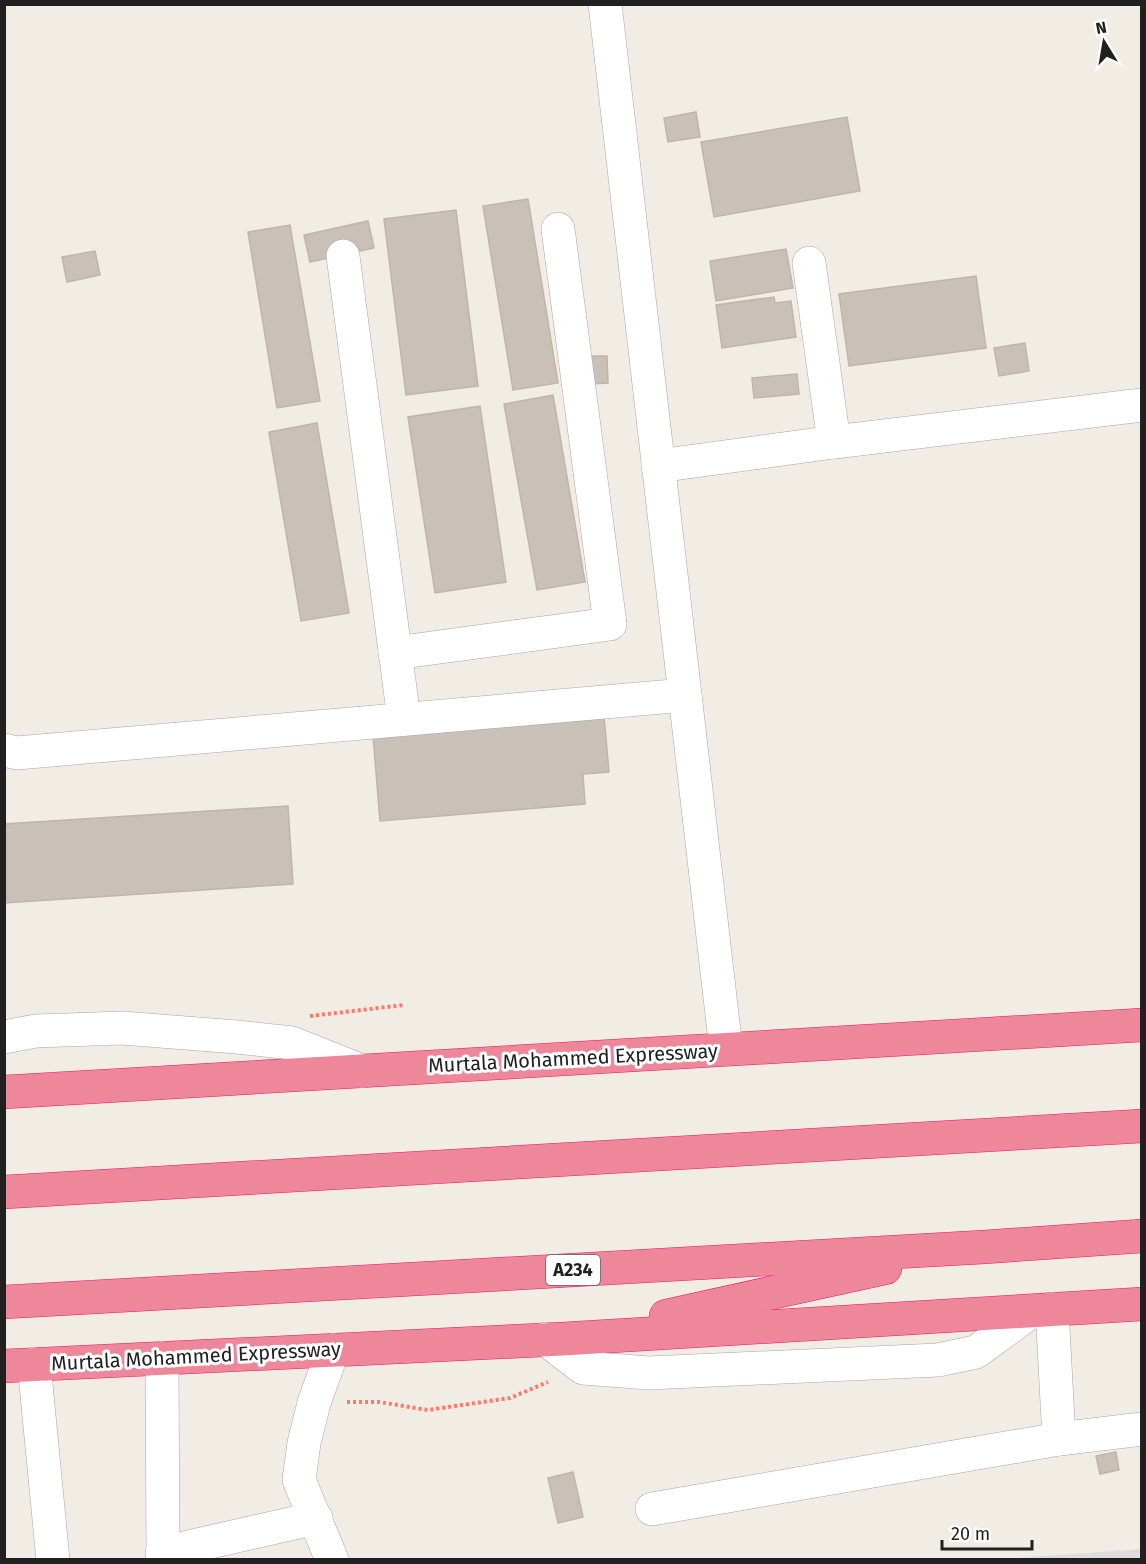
<svg xmlns="http://www.w3.org/2000/svg" width="1146" height="1564" font-family="'Fira Sans',sans-serif">
  <style>
    .residential { fill: #dedcdc }
    .building { fill: #c9c0b8; stroke: #c4b3a6; stroke-width: 1.5 }
    .lines { fill: none; stroke-linecap: round; stroke-linejoin: round }
    .minor-casing { stroke: #a7a7a7; stroke-width: 34 }
    .highway-casing { stroke: #ea175e; stroke-width: 34 }
    .path { stroke: #ff7968; stroke-width: 4; stroke-dasharray: 3 3; stroke-linecap: butt }
    .minor { stroke: #fff; stroke-width: 33 }
    .highway { stroke: #ee879a; stroke-width: 33 }
    .labels { text-anchor: middle; dominant-baseline: central; stroke-width: 6; stroke-linejoin: round; paint-order: stroke }
    .shield { fill: #fff; stroke: #636363; stroke-width: 1.5 }
    .shield-label { font-size: 18px; font-weight: bold; fill: #202020 }
    .street-label { font-size: 20px; fill: #202020; stroke: #fff }
  </style>
  <rect width="100%" height="100%" fill="#f1ede5"/>
  <polygon class="residential" points="1141,1549 1141,1559 1002,1559"/>
  <g class="building">
    <polygon points="696,112 700,137 668,142 664,118"/>
    <polygon points="847,117 860,191 714,217 701,142"/>
    <polygon points="528,199 558,383 513,390 483,206"/>
    <polygon points="456,210 478,386 406,395 384,219"/>
    <polygon points="368,221 374,248 310,262 304,235"/>
    <polygon points="290,225 320,401 277,408 248,232"/>
    <polygon points="786,249 793,288 716,301 710,261"/>
    <polygon points="95,251 100,275 67,282 62,257"/>
    <polygon points="976,276 986,348 849,366 839,294"/>
    <polygon points="774,297 775,303 791,301 796,337 722,348 716,305"/>
    <polygon points="1025,343 1029,371 999,376 994,348"/>
    <polygon points="588,356 607,356 608,383 589,384"/>
    <polygon points="797,374 799,394 754,398 752,378"/>
    <polygon points="553,395 585,582 537,590 504,404"/>
    <polygon points="480,406 506,582 435,593 408,417"/>
    <polygon points="317,423 349,613 301,621 269,432"/>
    <polygon points="604,716 609,772 583,774 585,804 380,821 373,736"/>
    <polygon points="288,806 293,884 4,903 4,824"/>
    <polygon points="1116,1452 1119,1470 1100,1474 1096,1456"/>
    <polygon points="573,1472 583,1517 558,1523 548,1478"/>
  </g>
  <g class="lines">
    <defs>
      <g id="minor">
        <polyline points="605,4 726,1049"/>
        <polyline points="343,256 404,719"/>
        <polyline points="834,442 1142,405"/>
        <polyline points="658,466 834,442 809,263"/>
        <polyline points="395,653 610,624 558,229"/>
        <polyline points="4,750 17,753 685,695"/>
        <polyline points="4,1037 36,1031 122,1028 237,1037 292,1043 362,1071"/>
        <polyline points="1052,1309 1059,1439"/>
        <polyline points="545,1339 583,1368 649,1373 938,1360 976,1352 1032,1311"/>
        <polyline points="162,1358 163,1560"/>
        <polyline points="34,1364 53,1560"/>
        <polyline points="652,1509 1059,1439 1142,1429"/>
        <polyline points="162,1553 316,1518"/>
        <polyline points="332,1560 299,1480 304,1443 314,1403 333,1350"/>
      </g>
      <g id="highway">
        <polyline points="4,1092 1142,1025"/>
        <polyline points="4,1192 1142,1126"/>
        <polyline points="4,1302 984,1247 1142,1236"/>
        <polyline points="666,1316 885,1268"/>
        <polyline points="4,1366 562,1339 1142,1304"/>
      </g>
    </defs>
    <use href="#minor" class="minor-casing"/>
    <use href="#highway" class="highway-casing"/>
    <g class="path">
      <polyline points="310,1016 404,1005"/>
      <polyline points="347,1402 379,1402 428,1410 510,1398 548,1382"/>
    </g>
    <use href="#minor" class="minor"/>
    <use href="#highway" class="highway"/>
  </g>
  <g class="labels">
    <rect class="shield" x="546" y="1255" width="54" height="30" rx="4.5"/>
    <g class="shield-label">
      <text x="573" y="1270">A234</text>
    </g>
    <g class="street-label">
      <text transform="translate(573 1058) rotate(-3)">Murtala Mohammed Expressway</text>
      <text transform="translate(196 1356) rotate(-3)">Murtala Mohammed Expressway</text>
    </g>
  </g>
  <rect width="1146" height="1564" fill="none" stroke="#202020" stroke-width="12"/>
  <g transform="translate(1104 42) rotate(349)" stroke="#ffffff" stroke-width="4.5" paint-order="stroke">
  <path d="M0-4.5L10 22L0 15L-10 22Z" fill="#202020"/>
  <text y="-9" font-size="16" font-weight="bold" text-anchor="middle" fill="#202020">N</text>
  </g>
  <path d="M942 1540v9h90v-9" fill="none" stroke="#202020" stroke-width="3"/>
  <text x="951" y="1540" font-size="18" fill="#202020" stroke="#ffffff" stroke-width="4.5" paint-order="stroke">20 m</text>
</svg>
